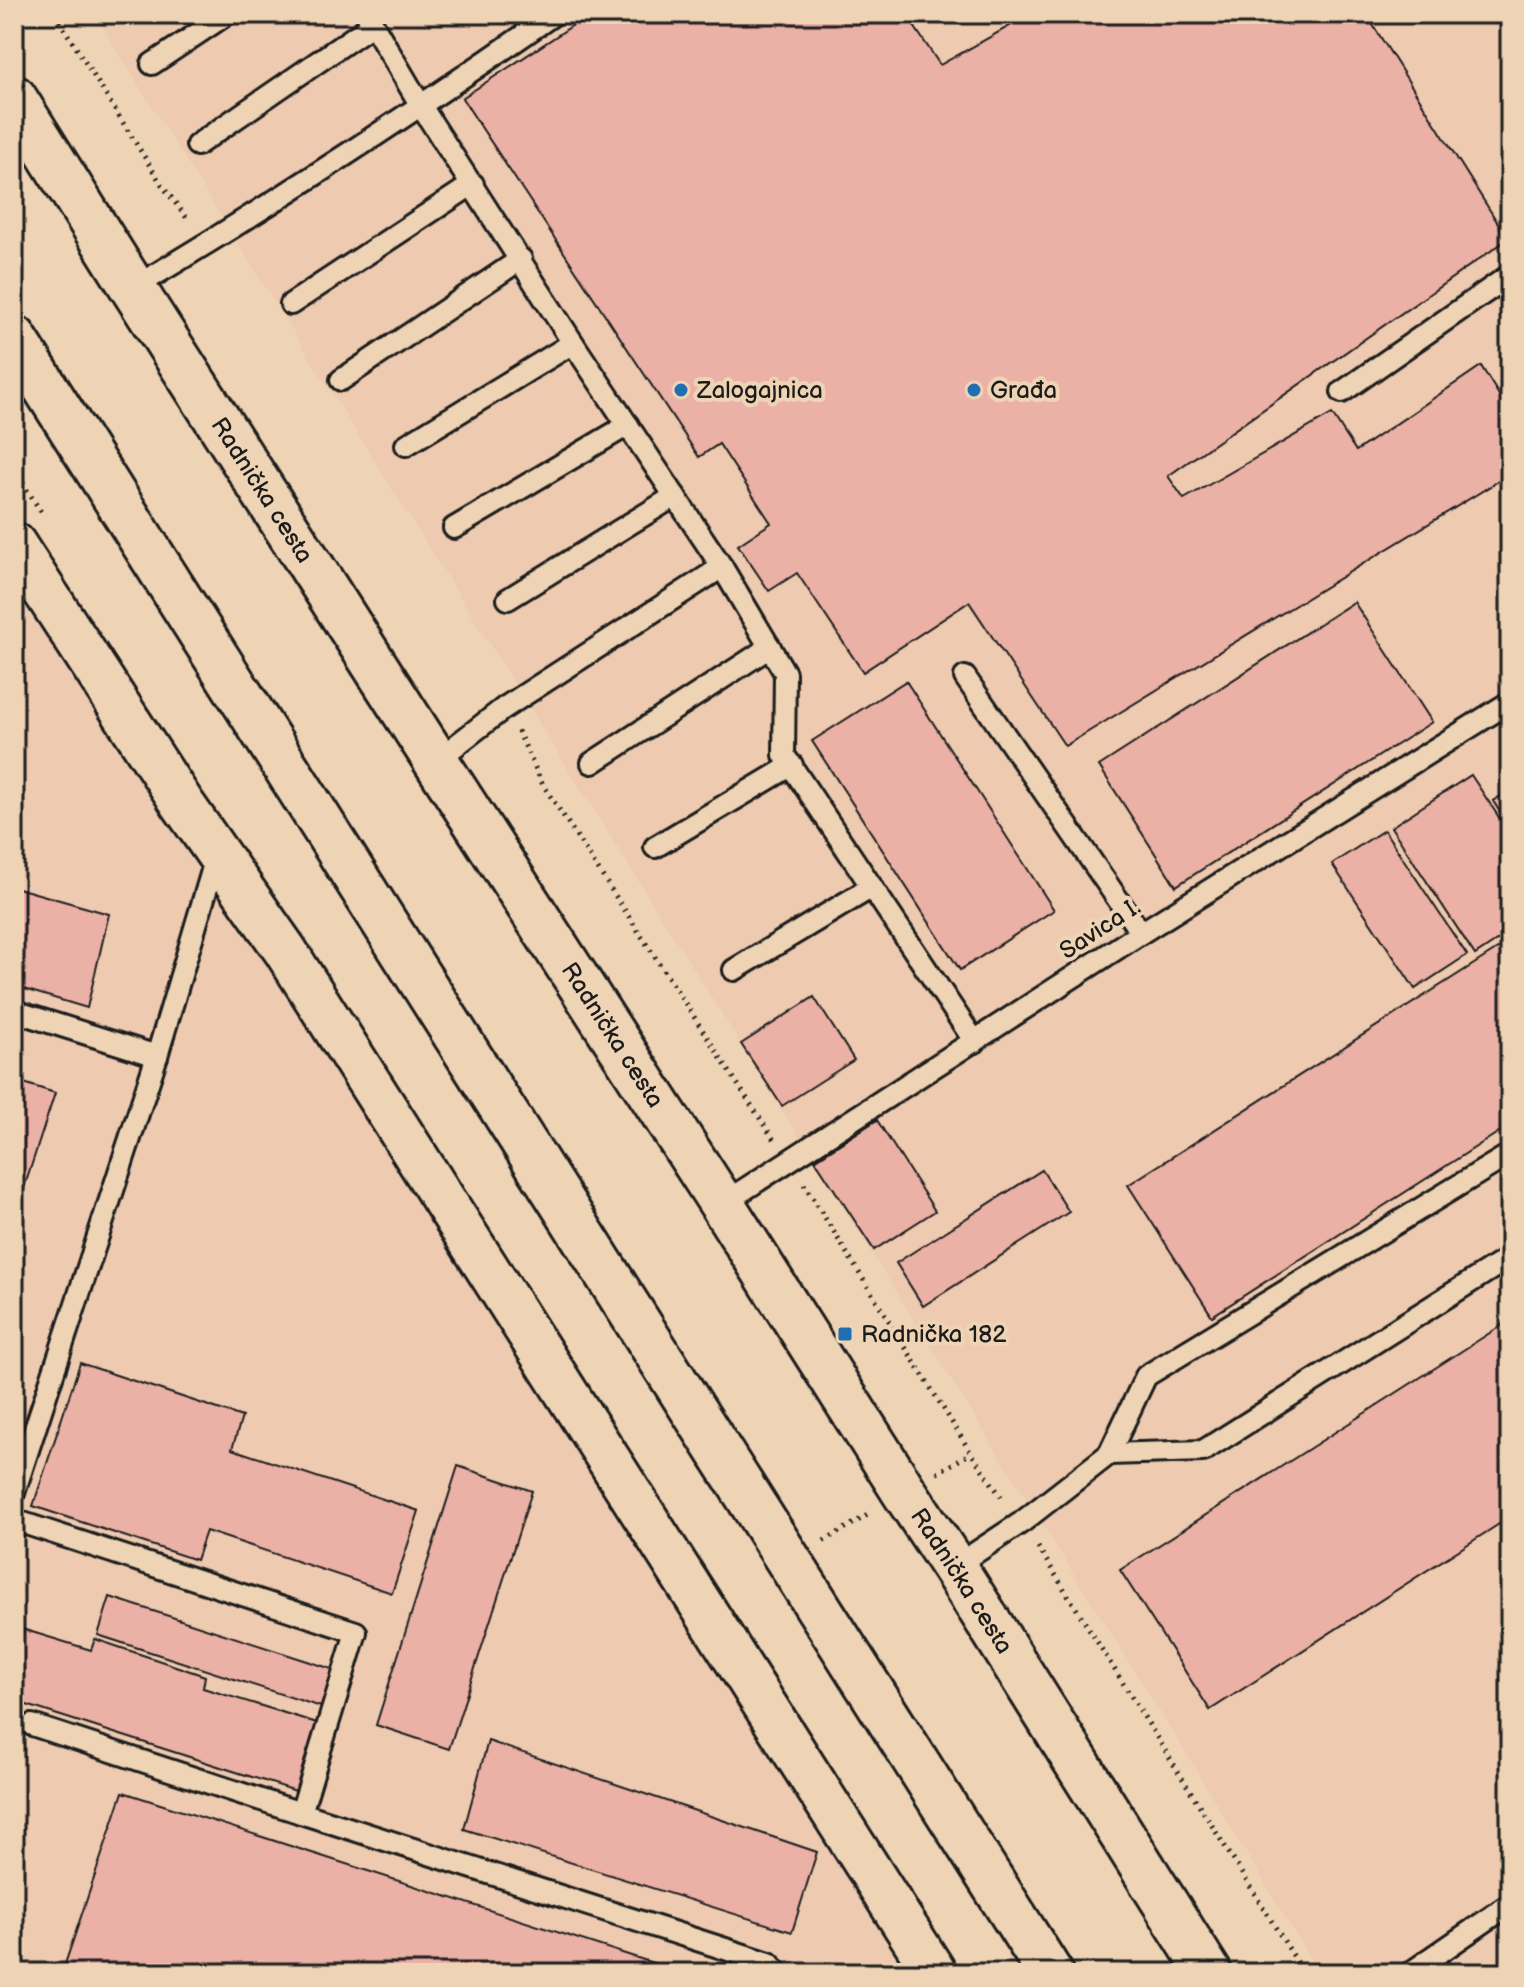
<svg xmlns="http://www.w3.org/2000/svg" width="1524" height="1987" font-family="'Balsamiq Sans',sans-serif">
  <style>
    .built { fill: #edcab0 }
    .building { fill: #ebb1a6; stroke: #1c1c1c; stroke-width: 2 }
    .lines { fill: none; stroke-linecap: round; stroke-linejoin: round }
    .lane-casing { stroke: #1c1c1c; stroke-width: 26 }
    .street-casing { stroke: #1c1c1c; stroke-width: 48 }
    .secondary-casing { stroke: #1c1c1c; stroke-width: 50 }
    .path { stroke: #1c1c1c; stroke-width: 5; stroke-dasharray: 2 6; stroke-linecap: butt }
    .lane { stroke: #eed4b5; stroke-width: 20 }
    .street { stroke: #eed4b5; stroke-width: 42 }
    .secondary { stroke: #eed4b5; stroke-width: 44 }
    .poi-dot { fill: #1f6fb2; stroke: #eed4b5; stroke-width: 3 }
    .labels { text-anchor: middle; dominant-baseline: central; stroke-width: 8; stroke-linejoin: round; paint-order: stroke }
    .poi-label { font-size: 24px; fill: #1c1c1c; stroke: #eed4b5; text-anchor: start }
    .street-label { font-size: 24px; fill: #1c1c1c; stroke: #eed4b5 }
  </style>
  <rect width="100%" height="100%" fill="#eed4b5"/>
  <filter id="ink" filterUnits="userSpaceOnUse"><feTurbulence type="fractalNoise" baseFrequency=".0125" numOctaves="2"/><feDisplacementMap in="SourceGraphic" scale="16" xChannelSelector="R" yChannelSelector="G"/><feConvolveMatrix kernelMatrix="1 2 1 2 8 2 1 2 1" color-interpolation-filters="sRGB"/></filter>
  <g filter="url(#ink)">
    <g class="built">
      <polygon points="94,14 1510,14 1510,1973 1319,1973 1171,1729"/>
      <polygon points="14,566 924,1973 14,1973"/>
    </g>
    <g class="building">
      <polygon points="590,14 906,14 940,65 1031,14 1366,14 1508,239 1168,476 1184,499 1332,414 1356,451 1481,366 1510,413 1510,474 1065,746 969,602 863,672 797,573 769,591 738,545 771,523 719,444 699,457 462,98"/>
      <polygon points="1354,602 1432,722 1176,886 1099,766"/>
      <polygon points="906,681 1054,910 960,970 812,741"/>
      <polygon points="1471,775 1510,834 1510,932 1475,955 1391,827"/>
      <polygon points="1510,790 1510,828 1493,801"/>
      <polygon points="1384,830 1467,955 1415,989 1332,864"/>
      <polygon points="14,887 109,914 87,1008 14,986"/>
      <polygon points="1510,941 1510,1125 1212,1316 1128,1185"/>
      <polygon points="814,997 854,1060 782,1106 741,1044"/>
      <polygon points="14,1080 55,1093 14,1219"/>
      <polygon points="877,1120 935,1211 874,1250 815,1160"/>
      <polygon points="1042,1170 1069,1212 923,1306 896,1263"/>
      <polygon points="1510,1320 1510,1517 1210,1710 1120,1570"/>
      <polygon points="80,1363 242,1417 232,1449 419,1511 392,1593 206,1531 196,1560 33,1506"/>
      <polygon points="458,1466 532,1491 449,1749 376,1725"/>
      <polygon points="110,1597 332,1669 324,1708 98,1635"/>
      <polygon points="22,1629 91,1650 95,1639 205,1676 203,1688 317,1723 296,1791 14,1701 14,1654"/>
      <polygon points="488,1741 817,1852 792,1932 464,1829"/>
      <polygon points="123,1792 684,1973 62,1973"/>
      <polygon points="1510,1960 1510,1973 1488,1973"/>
    </g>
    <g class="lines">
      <defs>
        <g id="lane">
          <polyline points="367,14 421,106 573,343 722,567 504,708 436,761"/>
          <polyline points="152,64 227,14"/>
          <polyline points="197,145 373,24"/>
          <path d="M133,288C277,202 417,110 554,14"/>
          <polyline points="291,304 473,184"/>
          <polyline points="341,380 521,259"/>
          <polyline points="1342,392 1510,275"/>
          <polyline points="406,445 573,343"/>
          <polyline points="454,528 628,425"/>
          <polyline points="722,567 785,673 784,755 975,1042"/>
          <polyline points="508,599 675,496"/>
          <polyline points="965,677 1141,933"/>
          <polyline points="592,763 770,647"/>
          <polyline points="655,847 792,765"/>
          <polyline points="734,970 872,887"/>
          <polyline points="14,1011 157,1056 14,1493"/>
          <polyline points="157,1056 217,854"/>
          <polyline points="722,1204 1141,933 1510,702"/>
          <polyline points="1109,1454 1203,1451 1510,1257"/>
          <polyline points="14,1520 356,1632 301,1813 769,1963 778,1973"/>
          <polyline points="954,1567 1022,1522 1109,1454 1146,1376 1510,1154"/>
          <polyline points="32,1725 301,1813"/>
          <polyline points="1410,1973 1510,1904"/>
        </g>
        <polyline id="street" points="14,544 182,803 285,950 935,1973"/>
        <g id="secondary">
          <path id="s1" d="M14,98L133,288L436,761L722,1204L905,1493L954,1567L1209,1973"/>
          <polyline points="14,338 1050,1973"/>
        </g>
      </defs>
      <use href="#lane" class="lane-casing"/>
      <use href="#street" class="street-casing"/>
      <use href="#secondary" class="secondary-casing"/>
      <g class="path">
        <polyline points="55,14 162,185 189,221"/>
        <polyline points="14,469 41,512"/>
        <polyline points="518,731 542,783 774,1140"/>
        <polyline points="804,1184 971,1453 1004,1501"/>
        <polyline points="937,1473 971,1453"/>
        <polyline points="824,1541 871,1513"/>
        <polyline points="1038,1547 1304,1973"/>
      </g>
      <use href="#lane" class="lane"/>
      <use href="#street" class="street"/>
      <use href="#secondary" class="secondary"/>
    </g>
  </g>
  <g class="poi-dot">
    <circle cx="681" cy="390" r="8"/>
    <circle cx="974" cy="390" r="8"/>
    <rect x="837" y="1326" width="16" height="16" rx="4"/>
  </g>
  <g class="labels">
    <g class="poi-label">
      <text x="697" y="390">Zalogajnica</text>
      <text x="990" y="390">Građa</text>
      <text x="861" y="1334">Radnička 182</text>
    </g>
    <g class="street-label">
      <text stroke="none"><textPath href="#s1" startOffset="464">Radnička cesta</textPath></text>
      <text transform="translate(1100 929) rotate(-33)">Savica I.</text>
      <text stroke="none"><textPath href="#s1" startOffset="1112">Radnička cesta</textPath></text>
      <text stroke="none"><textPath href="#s1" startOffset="1760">Radnička cesta</textPath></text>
    </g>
  </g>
  <rect width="1524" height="1987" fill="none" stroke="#eed4b5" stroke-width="48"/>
  <rect x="24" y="24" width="1476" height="1939" fill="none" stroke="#1c1c1c" stroke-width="3" filter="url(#ink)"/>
</svg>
